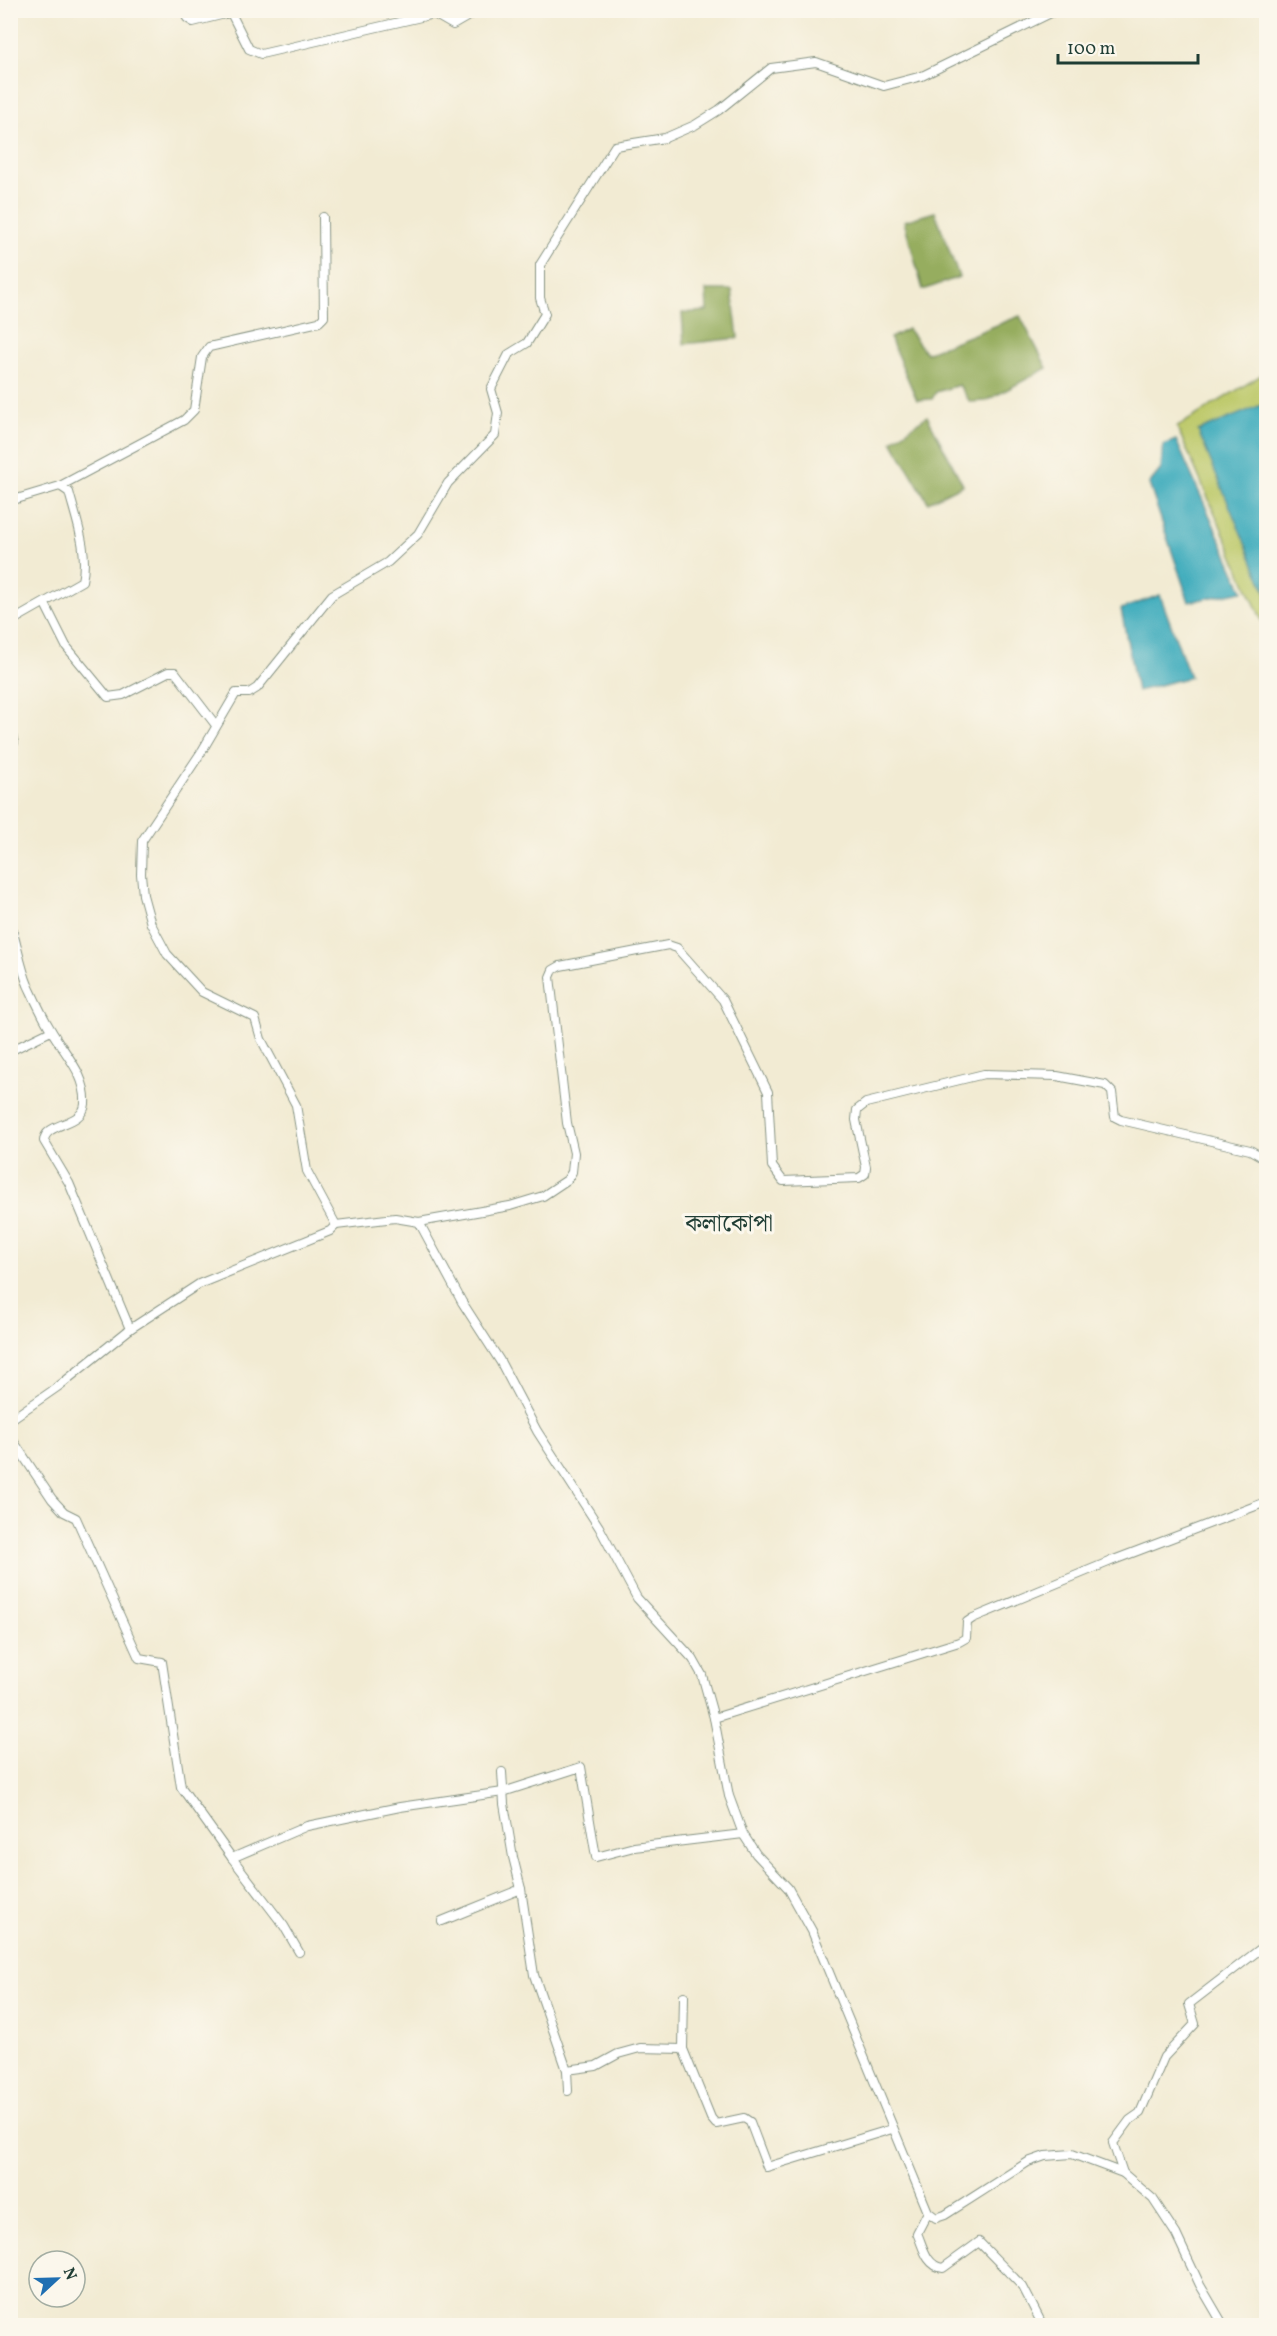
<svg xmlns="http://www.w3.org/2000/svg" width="1277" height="2336" font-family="Vollkorn,'Noto Serif Bengali',serif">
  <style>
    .green { fill: #bdc96b; stroke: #6e8350; stroke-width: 1.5 }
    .forest { fill: #96ad5f; stroke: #5a754a; stroke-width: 1.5 }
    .water { fill: #3eabbc; stroke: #2e7478; stroke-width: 1.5 }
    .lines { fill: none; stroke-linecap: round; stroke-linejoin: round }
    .street-casing { stroke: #889484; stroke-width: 10 }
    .street { stroke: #fff; stroke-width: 8 }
    .labels { text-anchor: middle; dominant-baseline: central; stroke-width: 6; stroke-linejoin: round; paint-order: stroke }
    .quarter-label { font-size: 24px; fill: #1f3d34; stroke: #fbf7ec }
  </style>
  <rect width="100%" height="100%" fill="#fbf7ec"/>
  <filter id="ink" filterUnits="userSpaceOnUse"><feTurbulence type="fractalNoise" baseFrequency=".0167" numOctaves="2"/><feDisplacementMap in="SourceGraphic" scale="12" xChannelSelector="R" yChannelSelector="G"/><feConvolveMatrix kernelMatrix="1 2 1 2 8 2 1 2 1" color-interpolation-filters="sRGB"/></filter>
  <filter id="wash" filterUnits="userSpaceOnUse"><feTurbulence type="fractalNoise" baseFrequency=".008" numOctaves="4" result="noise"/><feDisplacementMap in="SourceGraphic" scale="24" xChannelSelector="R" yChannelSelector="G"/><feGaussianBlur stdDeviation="1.35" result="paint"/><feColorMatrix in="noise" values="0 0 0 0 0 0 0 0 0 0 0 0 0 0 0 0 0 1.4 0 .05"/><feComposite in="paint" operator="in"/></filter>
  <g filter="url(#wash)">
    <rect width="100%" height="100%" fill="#f2ebd3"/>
    <polygon class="green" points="1266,372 1266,630 1177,427"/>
    <g class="forest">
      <polygon points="935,212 959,277 923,290 904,221"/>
      <polygon points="706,290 732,290 738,338 684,344 682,313 707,311"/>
      <polygon points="1020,316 1047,368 986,401 970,402 959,385 936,392 932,399 917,400 890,338 908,329 926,353"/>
      <polygon points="927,416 963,485 928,502 892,441"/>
    </g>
    <g class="water">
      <polygon points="1266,403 1266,593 1198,431"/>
      <polygon points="1176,440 1243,591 1189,602 1149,484 1161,469 1163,445"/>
      <polygon points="1160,595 1190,677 1137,691 1121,609"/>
    </g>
  </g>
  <g filter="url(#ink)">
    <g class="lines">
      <defs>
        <g id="street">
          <polyline points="183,10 187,18 193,22 229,13 232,15 249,49 261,54 434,14 453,25 479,10"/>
          <polyline points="1057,10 922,76 884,86 816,62 771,68 719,110 695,125 665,138 615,146 540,265 540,298 545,314 527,343 509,354 491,389 498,413 495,435 448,483 418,534 388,562 332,595 257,688 249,693 236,693 202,751 142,841 141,874 143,895 151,924 167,954 202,992 255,1018 261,1039 296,1105 307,1171 336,1225 395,1218 419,1222 462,1302 500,1361 537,1431 599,1527 637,1598 693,1659 702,1675 714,1718 959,1642 966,1638 967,1622 973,1618 1111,1561 1266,1502"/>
          <polyline points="60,486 184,420 194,410 202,357 209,347 319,322 324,317 323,217"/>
          <path d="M10,501L60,486L69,492C76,519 89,552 82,581L10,622"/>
          <polyline points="45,604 66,646 108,697 123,695 168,672 175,672 215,724"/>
          <polyline points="10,728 14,743 10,747"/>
          <path d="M10,923C17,943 20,966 28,985C35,1000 42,1016 51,1030C64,1053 87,1075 85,1104C83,1126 45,1122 44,1141L69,1183L130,1329L199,1284L330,1231L336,1225"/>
          <polyline points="10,1051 51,1031"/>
          <polyline points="419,1222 510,1206 543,1196 567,1180 572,1172 574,1153 567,1123 550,977 553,970 560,966 668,945 677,948 723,1000 768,1092 772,1166 783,1181 859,1178 865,1174 866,1167 856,1120 857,1110 866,1103 984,1074 1057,1076 1105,1085 1112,1092 1115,1117 1121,1120 1250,1150 1266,1159"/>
          <polyline points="10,1420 59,1386 130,1329"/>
          <polyline points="10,1436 52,1499 64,1512 76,1518 139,1658 162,1662 181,1787 232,1858"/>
          <polyline points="714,1718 729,1796 743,1834 756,1854 788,1888 812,1931 928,2212 936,2218 945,2215 1028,2162 1045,2156 1072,2154 1123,2173 1153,2199 1176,2234 1200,2285 1224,2326"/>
          <polyline points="502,1772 504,1804 513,1857 521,1889 534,1975 567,2070"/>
          <polyline points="442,1921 521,1889"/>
          <polyline points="299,1952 284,1926 232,1858 307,1826 400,1807 503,1792 581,1767 596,1857 634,1847 743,1834"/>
          <polyline points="684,1996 683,2049 711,2118 716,2124 744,2118 750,2122 767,2167 892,2129"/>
          <polyline points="568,2091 567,2070 596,2066 618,2054 640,2048 683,2049"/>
          <polyline points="1123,2173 1113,2143 1130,2120 1140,2113 1164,2057 1195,2024 1189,2004 1259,1950 1266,1949"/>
          <path d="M928,2212L917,2233C923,2246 926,2266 943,2268L979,2242L1023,2287L1043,2326"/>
          <polyline points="743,2326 754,2326"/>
        </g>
      </defs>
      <use href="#street" class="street-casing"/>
      <use href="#street" class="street"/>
    </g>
  </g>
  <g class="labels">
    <g class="quarter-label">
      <text x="729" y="1225">কলাকোপা</text>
    </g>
  </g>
  <rect width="1277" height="2336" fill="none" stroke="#fbf7ec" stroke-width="36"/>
  <g transform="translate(57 2279) rotate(68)"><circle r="28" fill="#fbf7ec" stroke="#a3ada2" stroke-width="1.5"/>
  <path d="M0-4.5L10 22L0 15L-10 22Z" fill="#1f6fb2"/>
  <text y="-9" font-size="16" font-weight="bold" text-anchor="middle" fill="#1f3d34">N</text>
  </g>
  <path d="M1058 54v9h140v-9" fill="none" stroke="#1f3d34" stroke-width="3"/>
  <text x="1067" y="54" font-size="18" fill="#1f3d34" stroke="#fbf7ec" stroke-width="4.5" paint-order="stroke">100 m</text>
</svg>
